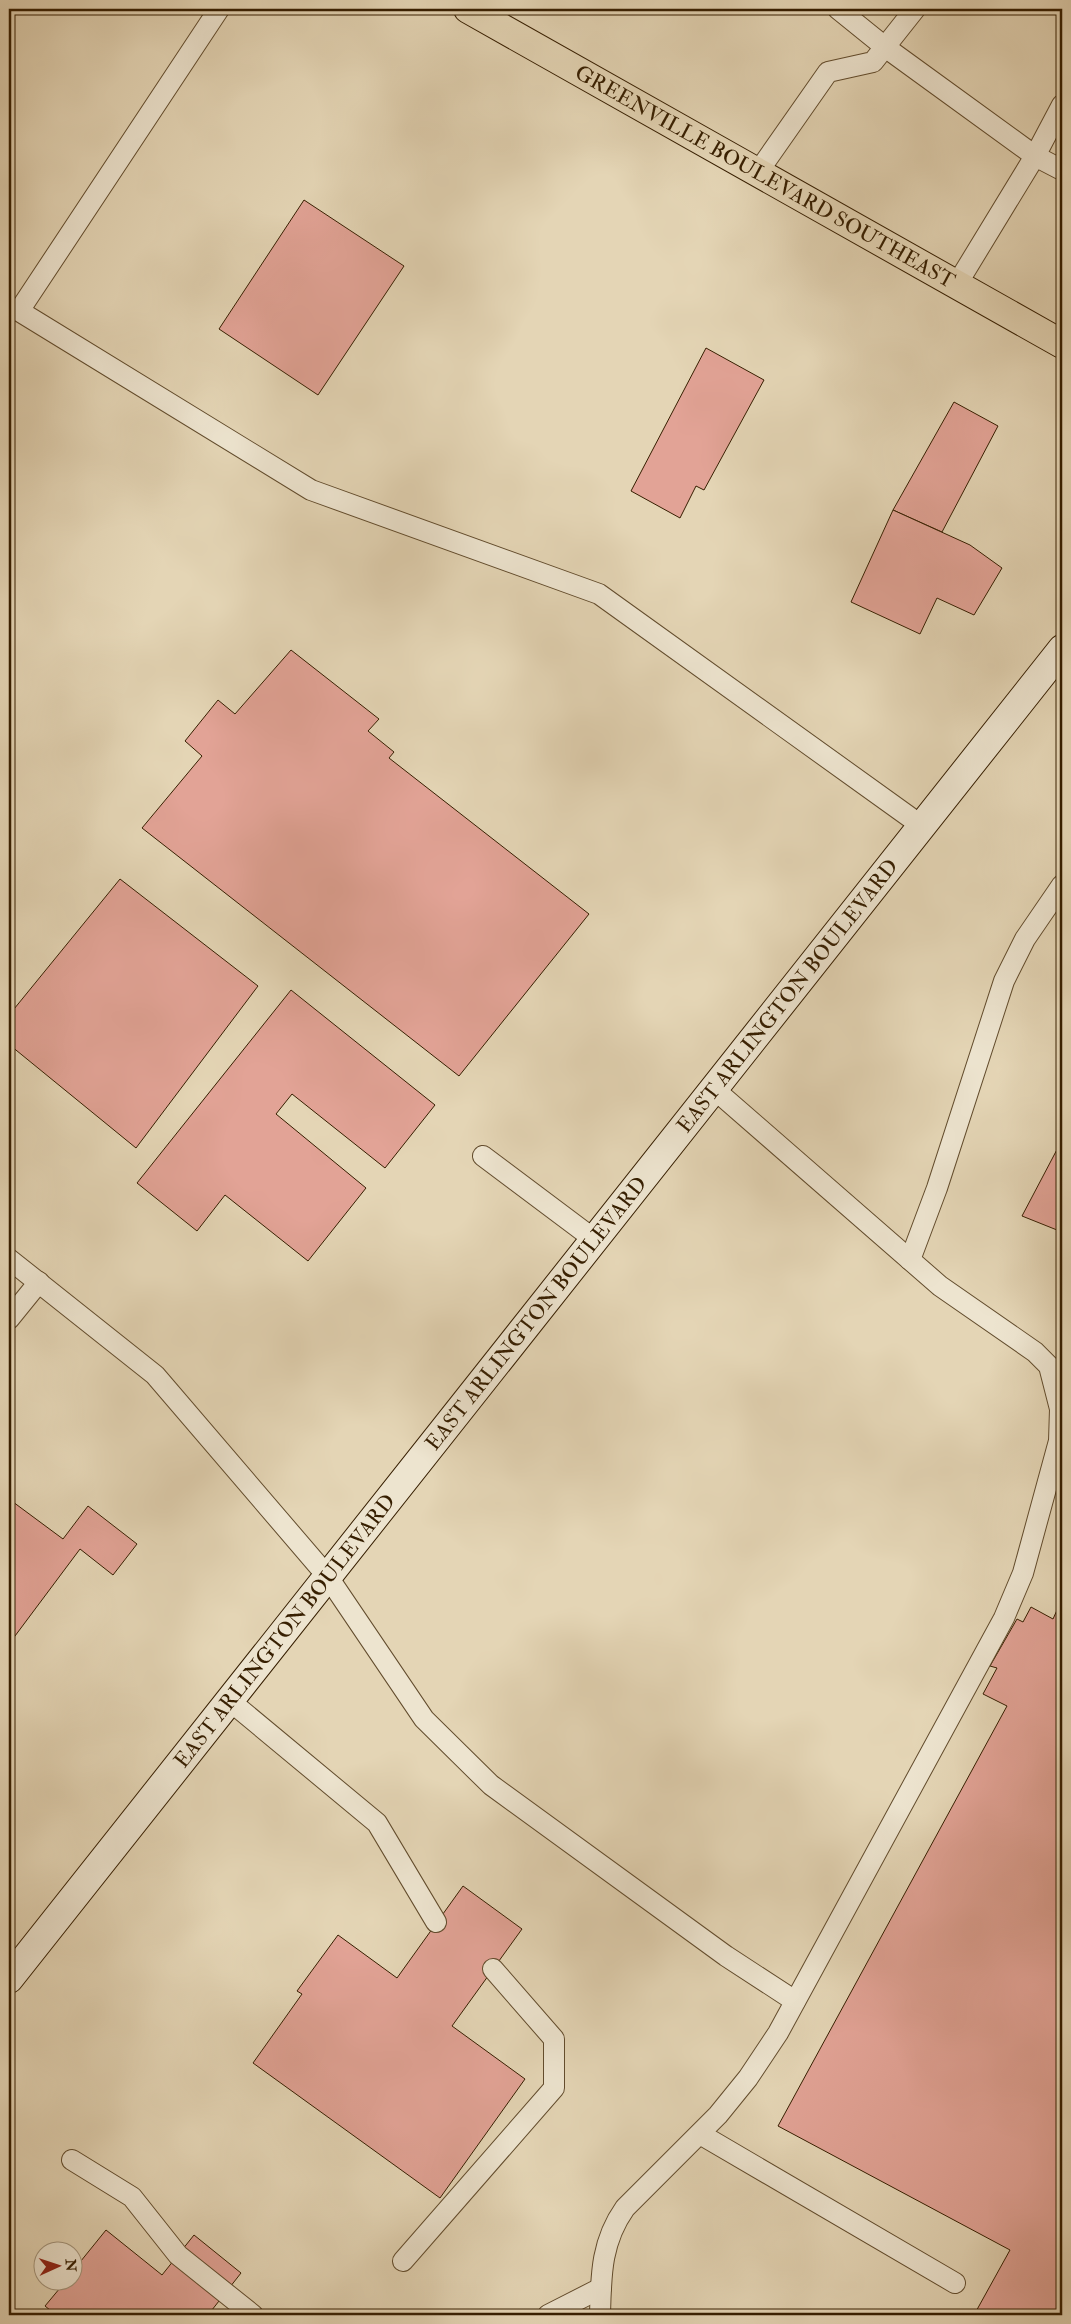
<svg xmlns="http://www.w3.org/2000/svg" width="1071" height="2324" font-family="'IM FELL Double Pica',serif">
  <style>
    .building { fill: #e2a396; stroke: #361e00 }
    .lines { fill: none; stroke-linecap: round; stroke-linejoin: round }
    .lane-casing { stroke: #624c2d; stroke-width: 22 }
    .secondary-casing { stroke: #361e00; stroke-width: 30 }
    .highway-casing { stroke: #361e00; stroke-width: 30 }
    .lane { stroke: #ede4cf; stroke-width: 20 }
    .secondary { stroke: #ede4cf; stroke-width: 28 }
    .highway { stroke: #e4d5b5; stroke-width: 28 }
    .labels { text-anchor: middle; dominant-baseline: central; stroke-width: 4; stroke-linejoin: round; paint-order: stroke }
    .street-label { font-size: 21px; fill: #361e00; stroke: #ede4cf }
  </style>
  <rect width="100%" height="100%" fill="#e4d5b5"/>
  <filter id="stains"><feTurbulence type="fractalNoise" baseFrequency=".004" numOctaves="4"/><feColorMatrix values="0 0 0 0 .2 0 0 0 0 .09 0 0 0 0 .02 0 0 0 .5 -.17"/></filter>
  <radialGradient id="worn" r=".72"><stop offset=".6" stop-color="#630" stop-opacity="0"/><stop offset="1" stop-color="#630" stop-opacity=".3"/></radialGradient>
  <g class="building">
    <polygon points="304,200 404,266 318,395 219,329"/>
    <polygon points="706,348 764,380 704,490 696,486 680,518 631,491"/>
    <polygon points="954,402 998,426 942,532 893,510"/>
    <polygon points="893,510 970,545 1002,568 974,615 937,598 920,634 851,602"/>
    <polygon points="291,650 379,719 368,731 394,752 389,758 589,914 459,1076 142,828 202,756 185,741 218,700 235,714"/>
    <polygon points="120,879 258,986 136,1148 11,1046 9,1046 9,1009 14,1009"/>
    <polygon points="291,990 435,1105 385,1168 292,1094 276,1114 366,1188 308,1261 225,1195 197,1231 137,1183"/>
    <polygon points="1062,1140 1062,1232 1022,1216"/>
    <polygon points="9,1499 63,1539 88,1506 137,1544 113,1575 80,1549 9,1644"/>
    <polygon points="1062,1599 1062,2315 974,2315 1010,2250 778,2126 1007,1706 983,1694 997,1668 990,1666 1017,1619 1023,1622 1031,1607 1053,1619"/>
    <polygon points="463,1886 522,1929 452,2026 525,2079 440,2198 253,2063 302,1994 297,1991 338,1935 397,1978"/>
    <polygon points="106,2230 162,2275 194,2235 241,2273 208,2315 56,2315 45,2306 65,2282 72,2282 72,2272"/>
  </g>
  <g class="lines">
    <defs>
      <g id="lane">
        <polyline points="219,9 19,311 311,490 599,594 922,826"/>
        <polyline points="838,9 885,47 1035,156 957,284"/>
        <polyline points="1062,105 1035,156 1062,170"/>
        <polyline points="758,172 828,72 873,62 915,9"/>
        <polyline points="483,1156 595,1240"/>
        <polyline points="9,1259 155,1375 328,1577 424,1719 491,1785 726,1956 795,2001"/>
        <polyline points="910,1260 937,1188 1004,981 1025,939 1062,885"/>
        <polyline points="9,1319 39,1282"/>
        <polyline points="230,1701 377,1823 436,1922"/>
        <polyline points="700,2134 955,2283"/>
        <polyline points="72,2160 132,2197 178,2255 253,2315"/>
        <polyline points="403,2261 554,2088 554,2039 493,1969"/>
        <polyline points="548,2315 601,2288"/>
        <path d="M600,2315C601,2275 601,2242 625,2208L718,2115L748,2078L778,2033L1004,1618L1023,1573L1059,1441L1060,1409L1049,1366L1035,1352L940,1286L714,1089"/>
      </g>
      <g id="secondary">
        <path id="s1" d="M9,1979L1062,649"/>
      </g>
      <g id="highway">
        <path id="s2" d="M468,9L1062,344"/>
      </g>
    </defs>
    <use href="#lane" class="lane-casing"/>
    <use href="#secondary" class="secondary-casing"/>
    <use href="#highway" class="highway-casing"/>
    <use href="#lane" class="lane"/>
    <use href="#secondary" class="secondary"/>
    <use href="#highway" class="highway"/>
  </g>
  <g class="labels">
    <g class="street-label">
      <text stroke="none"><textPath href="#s2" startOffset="341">GREENVILLE BOULEVARD SOUTHEAST</textPath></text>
      <text stroke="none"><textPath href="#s1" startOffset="1254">EAST ARLINGTON BOULEVARD</textPath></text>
      <text stroke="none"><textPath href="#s1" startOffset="849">EAST ARLINGTON BOULEVARD</textPath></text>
      <text stroke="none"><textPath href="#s1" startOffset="444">EAST ARLINGTON BOULEVARD</textPath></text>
    </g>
  </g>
  <rect width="1071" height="2324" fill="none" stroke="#e4d5b5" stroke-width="30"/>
  <rect x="10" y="10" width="1051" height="2304" fill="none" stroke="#361e00" stroke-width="2.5"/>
  <rect x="15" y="15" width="1041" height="2294" fill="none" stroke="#361e00"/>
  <g transform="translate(58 2266) rotate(87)"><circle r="24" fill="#ede4cf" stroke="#a4957c"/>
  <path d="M0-4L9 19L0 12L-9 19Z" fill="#8f2418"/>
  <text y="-8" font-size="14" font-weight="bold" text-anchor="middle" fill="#361e00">N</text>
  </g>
  <rect width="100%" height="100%" filter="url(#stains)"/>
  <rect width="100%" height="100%" fill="url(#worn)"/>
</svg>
